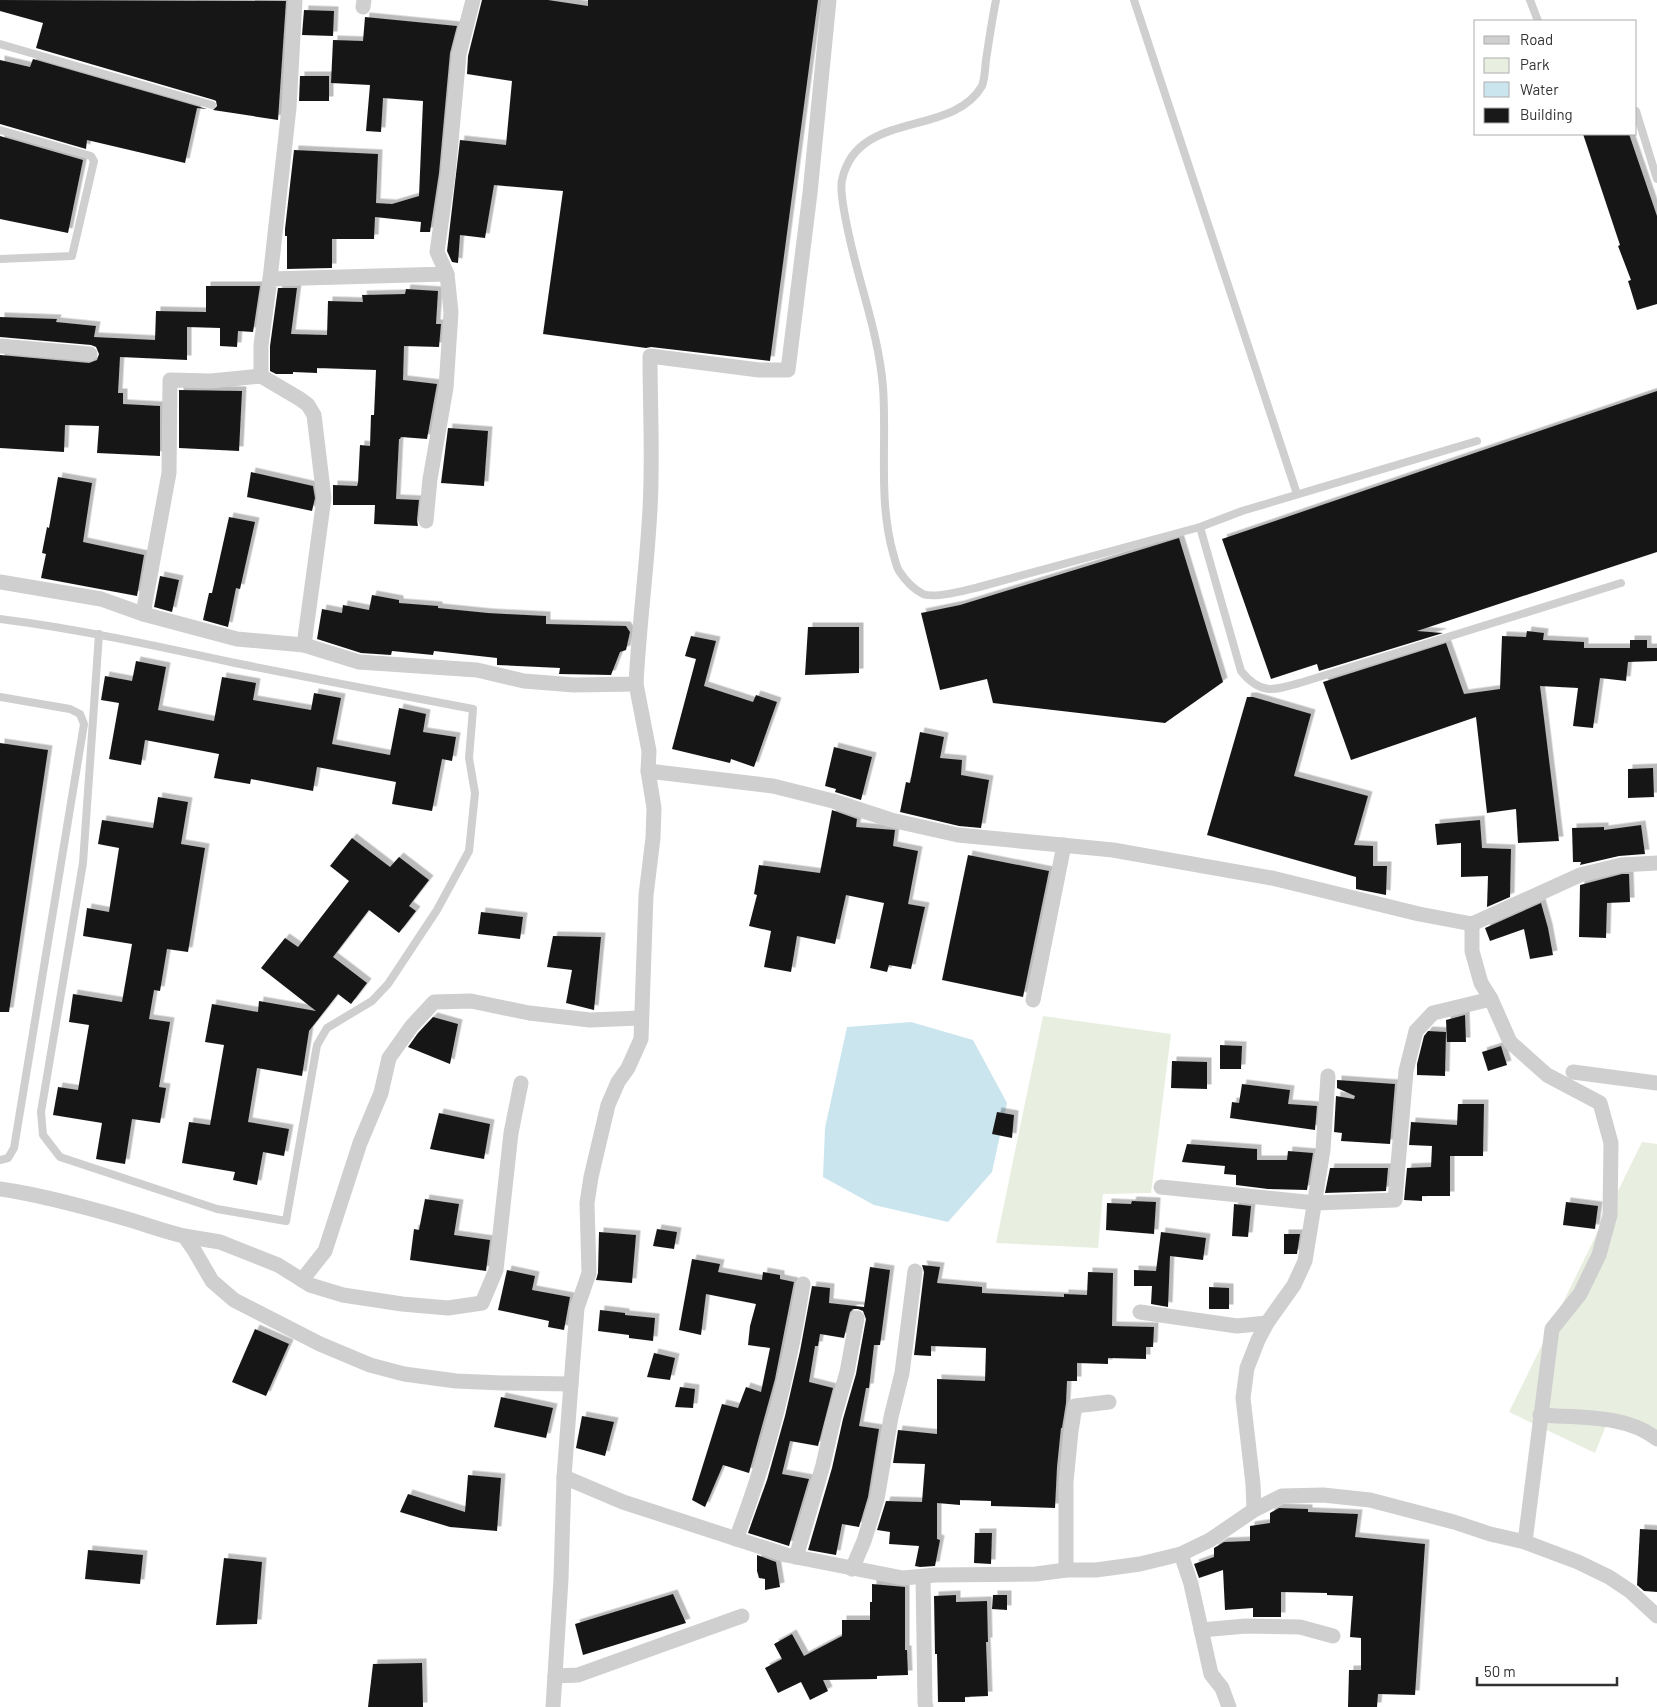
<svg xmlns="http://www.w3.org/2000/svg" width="1657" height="1707" font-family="Barlow,sans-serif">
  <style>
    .park { fill: #e9efe0 }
    .water { fill: #cbe5ef }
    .building { fill: #191919; filter: url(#shadow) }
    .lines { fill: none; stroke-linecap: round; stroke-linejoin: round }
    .lane { stroke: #cfcfcf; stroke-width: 8 }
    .street { stroke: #cfcfcf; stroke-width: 15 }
  </style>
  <defs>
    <filter id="shadow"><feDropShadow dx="4.5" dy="-4.5" stdDeviation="0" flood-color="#0004"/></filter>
  </defs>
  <rect width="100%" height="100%" fill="#fff"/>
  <g class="park">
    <polygon points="1043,1016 1171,1034 1151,1193 1103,1194 1098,1248 996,1243"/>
    <polygon points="1642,1142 1657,1144 1657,1433 1611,1413 1595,1453 1509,1412"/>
  </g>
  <polygon class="water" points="911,1022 973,1040 1007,1103 992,1172 948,1222 874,1205 823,1177 825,1128 847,1027"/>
  <g class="building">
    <polygon points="0,0 286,1 278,120 213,110 217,106 216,101 214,100 36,48 43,23 0,11"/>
    <polygon points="482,0 548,0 588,6 588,0 818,0 770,361 651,347 646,348 543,334 563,191 494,185 485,238 460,235 458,263 452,262 447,251 460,140 506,145 512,81 467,74 468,56"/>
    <polygon points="304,10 334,11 333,36 302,35"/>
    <polygon points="365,17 457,26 450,53 439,173 430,232 420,232 421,222 375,217 374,239 332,239 332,268 287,269 287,236 285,236 285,229 294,150 378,154 376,203 392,204 419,196 423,101 383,98 381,132 366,131 370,85 331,83 333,40 363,41"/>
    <polygon points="33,59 207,109 197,108 185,163 87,140 86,149 0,124 0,60 30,67"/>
    <polygon points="300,76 329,76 329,101 299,101"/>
    <polygon points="1583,134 1629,134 1657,216 1657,304 1637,310 1628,281 1631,280 1618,246 1620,245"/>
    <polygon points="0,136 83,160 68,233 0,219"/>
    <polygon points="206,286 260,286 253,332 238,331 237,347 220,346 220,328 187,327 187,360 120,357 118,393 123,393 123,404 160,406 160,456 97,453 99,426 65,425 64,452 0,448 0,355 89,363 97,360 99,354 96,347 91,345 0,337 0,317 57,319 56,322 96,326 94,337 155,340 156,311 206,312"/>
    <polygon points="278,288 297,288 291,334 327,335 328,301 363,302 362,295 405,294 406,289 438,291 436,324 441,324 439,347 404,346 403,380 437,384 427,439 401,437 400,439 399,439 396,499 419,500 417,520 418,526 374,524 375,505 333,505 333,485 357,486 358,483 360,445 370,446 371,415 374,415 376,370 317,368 317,373 293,372 293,374 276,374 270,371 270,346"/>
    <polygon points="179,390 242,391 239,451 179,448"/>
    <polygon points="1657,391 1657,552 1417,631 1443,633 1319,671 1317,664 1271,679 1222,539"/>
    <polygon points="448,428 488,431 484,486 441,483"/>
    <polygon points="251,472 313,486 315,498 312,511 247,497"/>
    <polygon points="58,477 92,483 83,542 144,555 137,596 41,578 46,554 42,553 47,527 49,528"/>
    <polygon points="229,517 255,522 240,589 236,588 228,627 203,620 209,593 212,593"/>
    <polygon points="1179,538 1223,682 1165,723 993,703 987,679 940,690 921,613 960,605"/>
    <polygon points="160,576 179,580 172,612 154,607"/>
    <polygon points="372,595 399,600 399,603 438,606 438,608 488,613 546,616 546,624 626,626 630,632 626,650 620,652 611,675 559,674 560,668 497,665 497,658 434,651 433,655 392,651 391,655 361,653 317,639 322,609 342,613 343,605 369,610"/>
    <polygon points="808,627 859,627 859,673 805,675"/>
    <polygon points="1527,631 1544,633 1543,640 1584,642 1584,648 1630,648 1630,640 1647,640 1647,648 1657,648 1657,661 1628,662 1626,681 1600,678 1593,728 1573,726 1578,688 1540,686 1559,841 1518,843 1516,809 1487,813 1476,717 1351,760 1323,682 1446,643 1464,694 1500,689 1502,636 1526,637"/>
    <polygon points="691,636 716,641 704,686 753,702 756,695 777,702 754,767 731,759 730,763 672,749 696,659 685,656"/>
    <polygon points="136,661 166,667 158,710 214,721 222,677 256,683 253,700 311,710 314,693 341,698 332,744 390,755 399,708 426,714 423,732 456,737 452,761 442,759 432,811 392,804 396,782 317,767 313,791 251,779 250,784 214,778 219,754 145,740 141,765 109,759 119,703 101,700 105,676 132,681"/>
    <polygon points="1247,697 1253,697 1311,714 1294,776 1368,796 1354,845 1373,846 1373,866 1387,866 1386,895 1356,889 1356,877 1207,835"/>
    <polygon points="920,732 944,737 940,758 962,760 961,775 989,780 981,828 959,826 900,812 906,782 910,783"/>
    <polygon points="0,743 48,750 9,1012 0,1012"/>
    <polygon points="834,747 872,757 861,800 835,792 836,789 825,786"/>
    <polygon points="1653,768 1654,797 1628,798 1628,769"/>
    <polygon points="158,797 188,802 181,844 205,848 188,952 167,949 160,991 154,990 149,1019 170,1022 159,1087 166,1088 160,1123 132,1119 125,1164 96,1159 102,1123 53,1115 58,1087 78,1090 89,1025 69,1022 73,994 122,1002 132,944 83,936 87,908 109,912 119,848 98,844 102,820 153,828"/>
    <polygon points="832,810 857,819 856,827 895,830 893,846 918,851 908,904 925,907 911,969 889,965 887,972 870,968 884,903 846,895 835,944 797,936 791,972 764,967 771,931 749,926 757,895 754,894 759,865 820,873"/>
    <polygon points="1480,820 1482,848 1511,849 1510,897 1487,907 1488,876 1461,877 1461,843 1437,845 1435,824"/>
    <polygon points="1641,825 1645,854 1619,856 1580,865 1581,862 1573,862 1572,828 1604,827 1604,830"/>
    <polygon points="352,838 390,867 399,857 429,880 409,906 416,911 399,933 369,910 333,957 367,983 351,1004 338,994 309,1031 302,1076 257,1068 248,1122 289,1129 284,1156 263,1152 257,1185 233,1180 235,1172 182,1163 189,1122 210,1125 224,1045 205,1042 212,1004 258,1012 259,1001 316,1011 261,968 285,938 298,947 349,881 330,866"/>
    <polygon points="968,855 1049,871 1023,997 942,980"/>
    <polygon points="1622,874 1629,874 1630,902 1607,903 1606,938 1579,937 1580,885"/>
    <polygon points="1541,903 1548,928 1553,955 1530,959 1524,929 1490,941 1485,928"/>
    <polygon points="481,912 523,917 520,939 478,934"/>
    <polygon points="553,936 601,937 594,1010 566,1003 572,970 547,967"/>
    <polygon points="1465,1015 1466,1042 1447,1042 1446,1020"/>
    <polygon points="433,1017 458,1024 450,1064 408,1047 418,1033"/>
    <polygon points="1428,1031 1446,1032 1445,1076 1417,1075 1417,1064 1424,1036"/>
    <polygon points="1220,1045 1242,1046 1241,1069 1220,1069"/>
    <polygon points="1501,1046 1507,1065 1488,1071 1482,1052"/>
    <polygon points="1172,1061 1207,1062 1207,1089 1171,1088"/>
    <polygon points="1337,1080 1395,1084 1390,1144 1341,1141 1342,1133 1334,1132 1336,1096 1354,1099 1355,1096 1337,1088"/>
    <polygon points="1242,1084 1290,1090 1288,1104 1317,1106 1315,1130 1230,1118 1232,1102 1239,1103"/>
    <polygon points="1458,1104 1484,1104 1483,1156 1450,1156 1450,1196 1422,1196 1422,1201 1404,1200 1407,1168 1431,1167 1432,1146 1409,1145 1411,1122 1457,1125"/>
    <polygon points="997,1112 1014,1115 1012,1138 992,1134"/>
    <polygon points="439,1113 490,1124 484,1159 430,1149"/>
    <polygon points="1187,1144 1257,1149 1257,1160 1287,1160 1288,1151 1313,1153 1307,1190 1268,1189 1236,1185 1236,1175 1224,1174 1225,1166 1182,1162"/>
    <polygon points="1330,1168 1388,1168 1386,1191 1325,1193"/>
    <polygon points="425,1199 459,1204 454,1235 490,1240 486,1271 410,1260 414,1229 419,1230"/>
    <polygon points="1132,1201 1156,1202 1154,1234 1106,1230 1107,1203 1131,1204"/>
    <polygon points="1566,1202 1598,1206 1595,1229 1563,1225"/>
    <polygon points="1234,1204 1251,1206 1248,1237 1232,1236"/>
    <polygon points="657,1229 677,1232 674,1249 653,1246"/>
    <polygon points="599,1232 636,1235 632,1283 596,1280 598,1273"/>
    <polygon points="1161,1232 1206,1238 1203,1260 1170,1256 1168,1307 1151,1304 1152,1286 1134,1286 1134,1270 1156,1271"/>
    <polygon points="1284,1234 1300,1234 1297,1254 1284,1254"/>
    <polygon points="692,1259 720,1264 718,1272 762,1280 763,1272 780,1275 780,1279 794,1282 775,1379 749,1473 723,1465 705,1507 692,1500 722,1404 738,1408 746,1387 761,1392 770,1348 748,1345 750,1326 756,1304 706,1294 701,1335 679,1330"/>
    <polygon points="922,1265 940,1267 937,1283 982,1287 982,1293 1022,1295 1064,1297 1064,1294 1087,1295 1088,1272 1113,1273 1112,1326 1154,1327 1153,1347 1146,1347 1146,1359 1108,1358 1108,1364 1077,1363 1077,1381 1067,1381 1066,1403 1062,1428 1061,1428 1057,1467 1055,1508 991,1506 991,1501 960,1500 960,1505 937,1503 937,1539 940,1540 935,1566 920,1567 915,1566 919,1546 889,1544 890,1532 877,1530 886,1501 922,1502 925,1464 893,1463 898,1430 937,1434 937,1379 985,1381 986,1348 931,1346 931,1356 914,1355 924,1272"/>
    <polygon points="870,1267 890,1270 880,1345 874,1345 869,1388 866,1388 859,1426 879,1429 868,1497 859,1527 842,1524 836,1555 808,1550 832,1468 843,1419 856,1374 866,1319 863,1311 858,1309 853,1309 850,1312 844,1338 820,1334 818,1346 815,1346 809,1382 833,1388 818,1446 790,1441 782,1474 809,1479 789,1546 748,1533 767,1480 785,1416 800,1351 812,1286 830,1288 829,1303 864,1307"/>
    <polygon points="507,1270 535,1276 532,1290 570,1297 564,1330 548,1327 549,1321 498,1310"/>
    <polygon points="1209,1287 1229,1288 1229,1309 1209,1309"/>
    <polygon points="600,1310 625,1313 625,1315 655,1318 653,1341 629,1338 629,1335 598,1331"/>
    <polygon points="255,1329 289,1344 266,1396 232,1382"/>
    <polygon points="654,1353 675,1358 670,1380 647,1377"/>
    <polygon points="680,1387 695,1389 693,1408 675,1407"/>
    <polygon points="501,1397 553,1408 546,1438 494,1427"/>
    <polygon points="582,1416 614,1422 605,1456 576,1448"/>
    <polygon points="468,1475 501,1478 497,1531 450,1527 400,1512 408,1494 465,1512"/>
    <polygon points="1279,1508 1308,1509 1308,1512 1358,1514 1355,1537 1425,1544 1415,1695 1378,1694 1377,1707 1348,1707 1349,1670 1361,1670 1361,1638 1350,1637 1353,1596 1327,1595 1327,1593 1281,1592 1281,1617 1253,1617 1253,1608 1225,1610 1223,1570 1199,1578 1194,1564 1214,1557 1214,1548 1224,1542 1250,1541 1250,1526 1270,1523 1270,1513"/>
    <polygon points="1640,1529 1657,1530 1657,1592 1644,1591 1637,1585"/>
    <polygon points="975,1533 992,1533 991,1564 974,1563"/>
    <polygon points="88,1550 143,1555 140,1584 85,1579"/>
    <polygon points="757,1555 776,1562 780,1587 765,1590 765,1579 759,1578 757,1571"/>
    <polygon points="224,1558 262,1562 257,1624 216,1625"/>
    <polygon points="872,1584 905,1587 905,1650 907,1650 908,1675 877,1676 877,1679 823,1680 828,1691 810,1700 801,1682 778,1693 765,1668 782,1659 774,1644 792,1634 804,1656 842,1636 842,1620 870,1620 870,1602 872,1602"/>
    <polygon points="673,1594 686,1623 583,1655 575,1624"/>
    <polygon points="956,1595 956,1602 987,1601 988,1642 986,1642 988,1696 965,1697 965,1702 938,1702 937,1654 935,1654 934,1596"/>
    <polygon points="993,1595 1007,1595 1007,1610 992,1609"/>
    <polygon points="422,1663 423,1707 368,1707 373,1664"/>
  </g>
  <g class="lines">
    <g class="lane">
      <path d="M996,0C992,20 989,40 986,60C985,67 985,79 982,86C952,138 857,109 842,180C839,193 847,226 850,240C861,289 879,337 883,387C887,442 878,499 893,553C895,559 896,566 899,571C905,580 913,589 923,594C933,599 967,590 979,587L1200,527L1242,511L1477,441"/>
      <polyline points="1134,0 1297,494"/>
      <polyline points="1530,0 1538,21"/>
      <polyline points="0,44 212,105"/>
      <polyline points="1636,111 1657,179"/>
      <polyline points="0,130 91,156 94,161 72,256 0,259"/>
      <path d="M1200,527L1241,671C1261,696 1275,690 1303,682L1621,583"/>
      <path d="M0,619C79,629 157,646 235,663C314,679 394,694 473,709L469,758L475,793L469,851L437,910L388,984L372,1001L327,1028L317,1045L286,1221L217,1209L60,1157L43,1135L41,1112L83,863L99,634"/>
      <polyline points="0,697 70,709 80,714 84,724 14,1148 8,1158 0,1160"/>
    </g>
    <g class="street">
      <polyline points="363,7 364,0"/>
      <polyline points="270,279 289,108 295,0"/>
      <polyline points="0,346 90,354"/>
      <polyline points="261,376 300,399 308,405 314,415 324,498 304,645"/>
      <polyline points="426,521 430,479 446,388 451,312 447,274"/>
      <path d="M0,582L101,599L143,614L237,639L304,645L359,662L477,670L524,681L574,685L636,684C639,625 647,567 650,509C653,458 650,407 650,356L759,370H788L810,193L829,0"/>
      <polyline points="143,614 169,473 170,380 211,381 261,376 261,345 270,279 447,274 437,252 448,174 459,54 473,0"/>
      <polyline points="648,771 773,786 833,801 891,820 958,835 1113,850 1272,878 1419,914 1472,924 1580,875 1621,865 1657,863"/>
      <polyline points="1472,924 1472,951 1481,983 1491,999 1510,1042 1547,1075 1600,1103 1611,1143 1610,1215 1599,1255 1580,1294 1552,1329 1525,1542"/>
      <polyline points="1033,1000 1064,845"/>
      <polyline points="1573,1072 1657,1083"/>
      <polyline points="1161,1187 1315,1203 1395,1200 1406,1071 1416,1031 1433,1013 1491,999"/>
      <path d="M0,1189C41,1195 81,1206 120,1217C142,1223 162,1231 184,1236L194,1250L212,1281L234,1300L320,1344L370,1365L404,1374L456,1381L502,1383L571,1384"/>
      <polyline points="184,1236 220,1242 278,1265 310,1285 343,1295 402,1304 448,1308 482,1303 496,1270 511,1133 521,1083"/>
      <polyline points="302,1280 325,1251 360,1143 381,1093 389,1058 411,1027 434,1002 471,1001 529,1013 590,1020 640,1018"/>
      <polyline points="1140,1312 1237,1326 1267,1323"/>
      <path d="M1540,1415C1578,1418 1626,1414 1657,1439"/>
      <polyline points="564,1477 623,1502 786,1555 903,1578 936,1575 1036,1574 1066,1570 1096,1570 1140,1564 1181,1554 1210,1540 1254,1510 1282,1496 1323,1495 1370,1500 1454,1522 1490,1534 1525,1542 1578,1562 1609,1577 1630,1591 1657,1616"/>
      <polyline points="1254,1510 1253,1484 1243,1398 1247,1368 1258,1340 1267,1323 1294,1285 1305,1261 1323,1150 1328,1076"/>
      <path d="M736,1539C768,1457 789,1371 803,1284"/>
      <polyline points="1181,1554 1191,1584 1211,1674 1222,1688 1229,1707"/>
      <polyline points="796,1557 823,1465 834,1417 847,1372 857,1318"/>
      <polyline points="852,1569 864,1541 877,1499 891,1417 902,1373 915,1271"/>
      <polyline points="1066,1570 1066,1482 1071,1431 1075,1406 1109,1402"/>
      <polyline points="923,1577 925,1703 926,1707"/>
      <polyline points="1201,1630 1246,1626 1300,1627 1333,1636"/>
      <polyline points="555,1676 578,1675 742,1616"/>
      <polyline points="553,1707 561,1579 564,1477 571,1384 577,1308 589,1273 587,1203 591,1177 608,1105 618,1082 628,1068 641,1039 646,895 653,838 654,808 648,771 649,751 636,684"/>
    </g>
  </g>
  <rect x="1474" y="20" width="162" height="115" fill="#ffffff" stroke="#adadad"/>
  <rect x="1484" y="36" width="25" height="8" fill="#cfcfcf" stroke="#adadad"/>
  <text x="1520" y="45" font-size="15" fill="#323232">Road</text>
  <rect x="1484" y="58" width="25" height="15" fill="#e9efe0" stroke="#adadad"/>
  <text x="1520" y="70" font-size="15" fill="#323232">Park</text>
  <rect x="1484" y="82" width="25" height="15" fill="#cbe5ef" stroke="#adadad"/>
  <text x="1520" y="95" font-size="15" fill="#323232">Water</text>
  <rect x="1484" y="108" width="25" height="15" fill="#191919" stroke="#adadad"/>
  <text x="1520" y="120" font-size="15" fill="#323232">Building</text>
  <path d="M1477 1677v8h140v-8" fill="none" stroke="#323232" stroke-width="2.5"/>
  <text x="1484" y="1677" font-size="15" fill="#323232" stroke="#ffffff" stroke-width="4" paint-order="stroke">50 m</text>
</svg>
